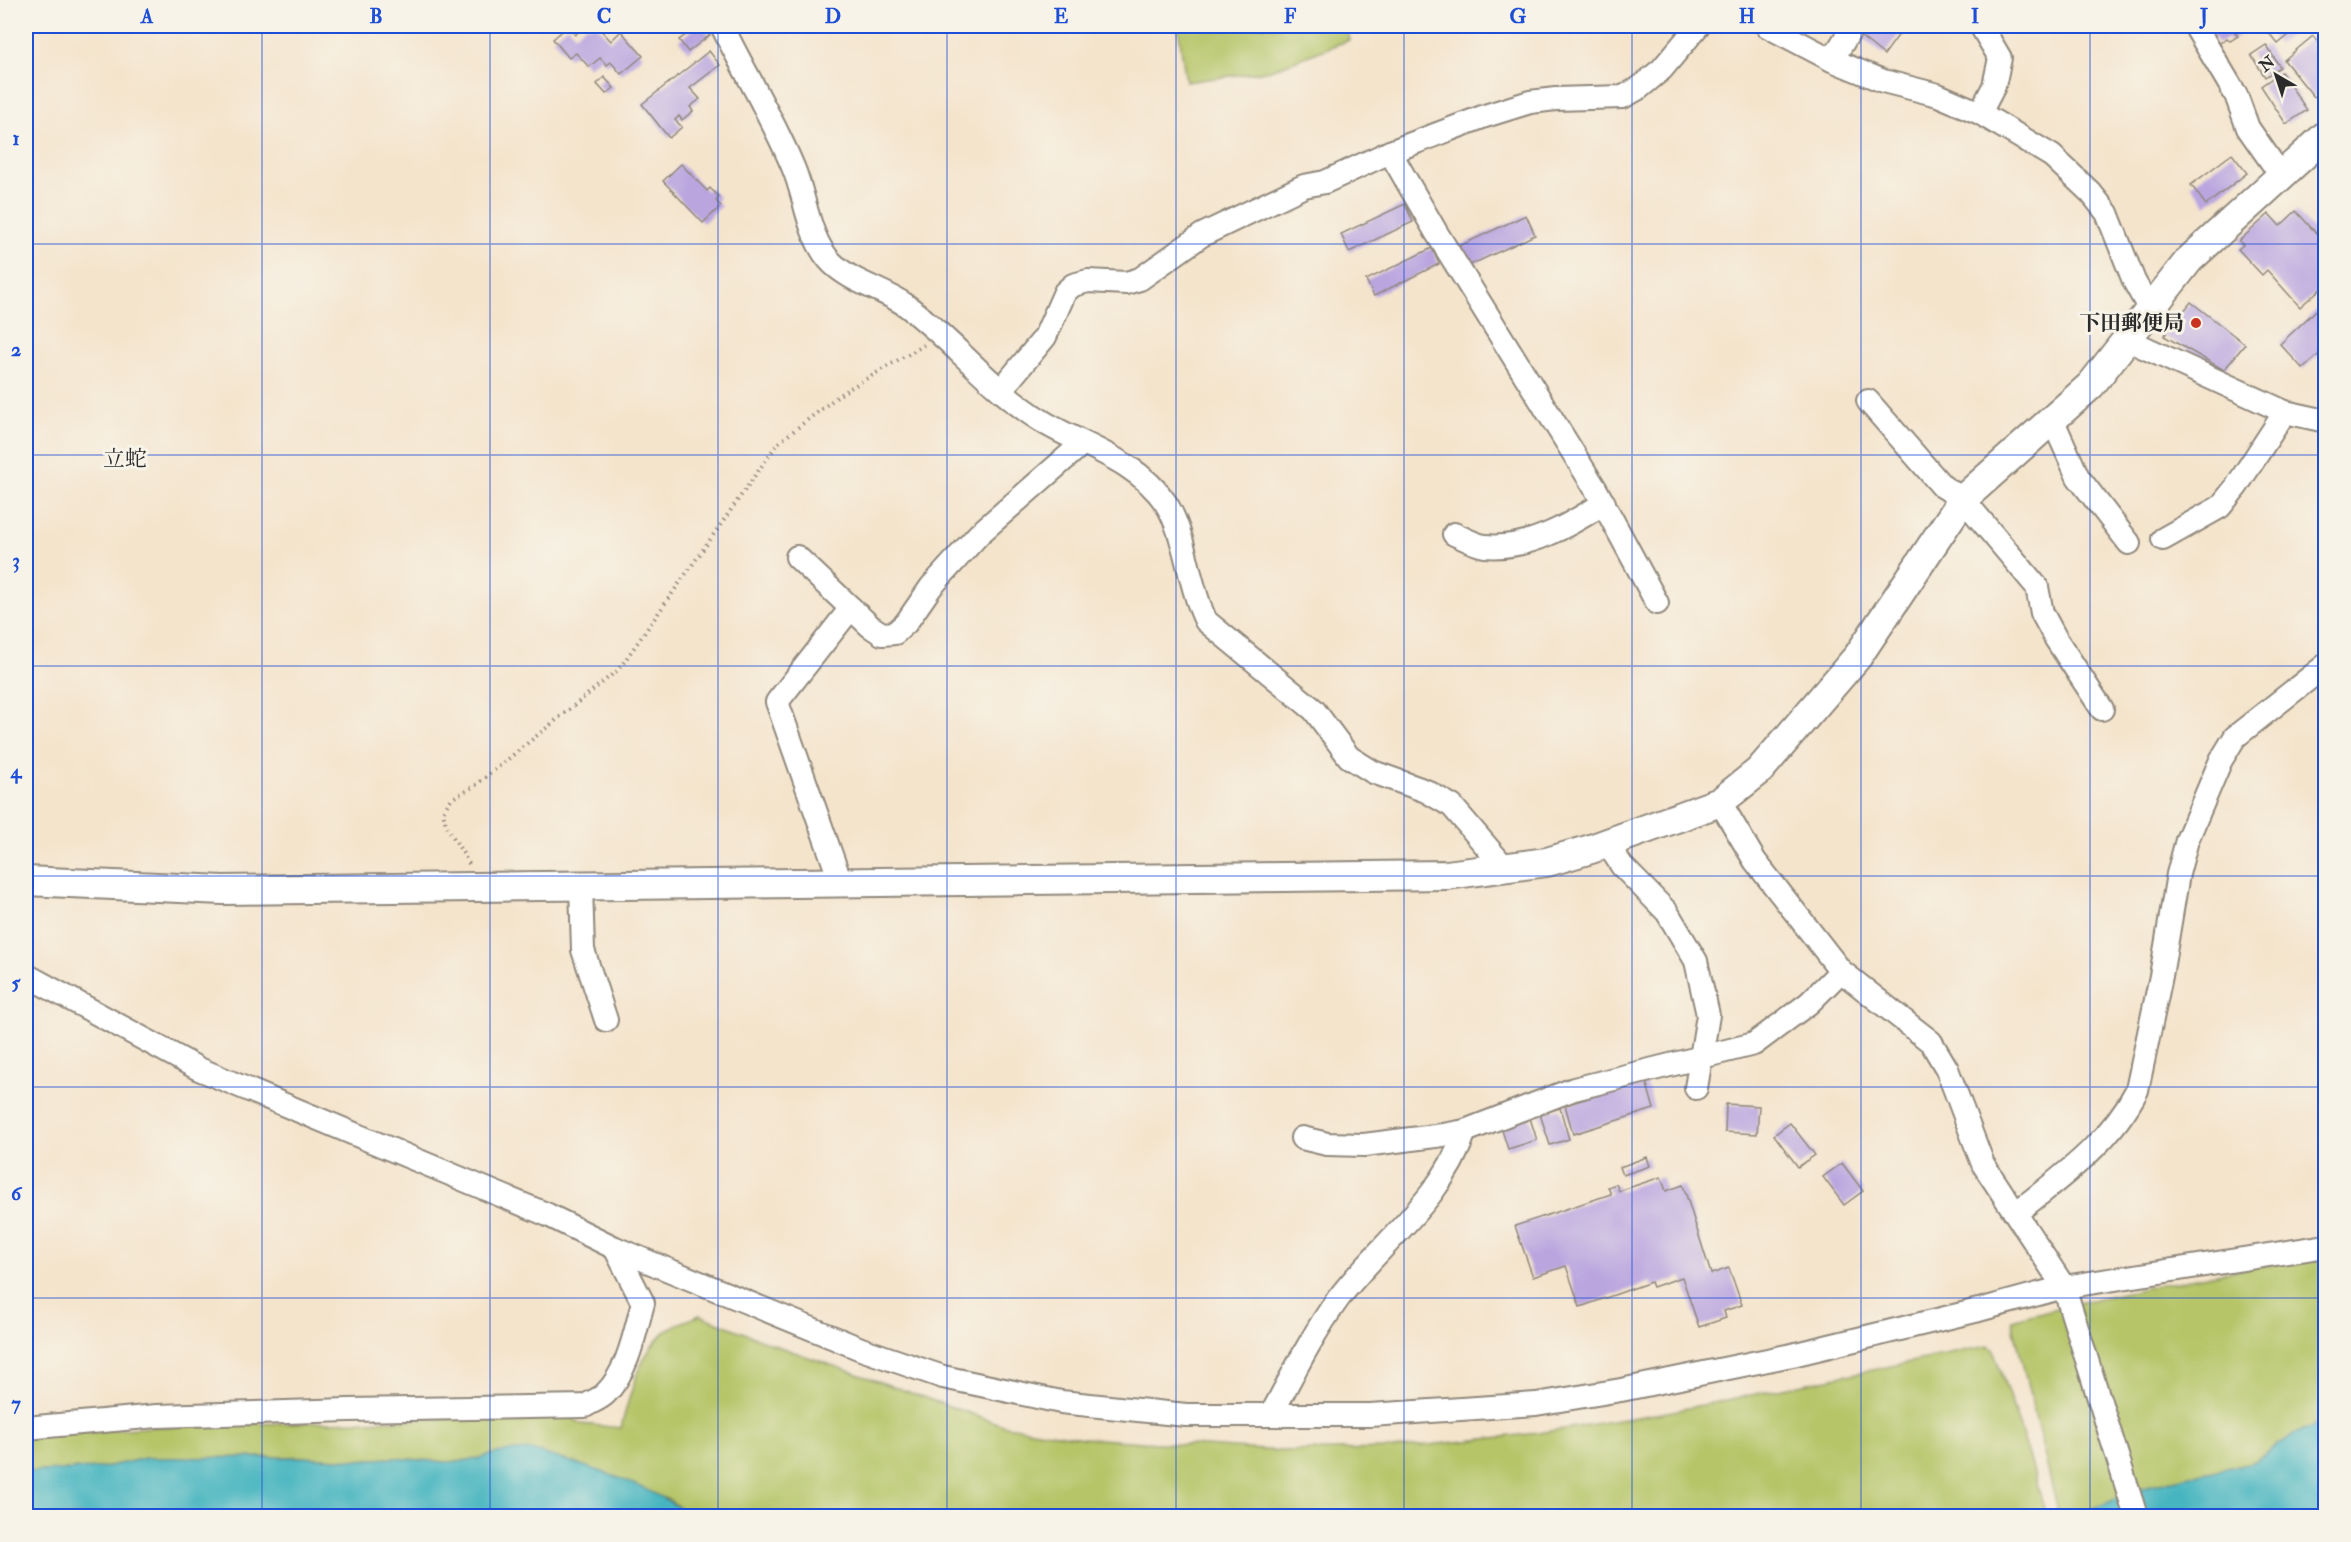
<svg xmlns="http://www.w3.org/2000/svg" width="2351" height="1542" font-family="'IM FELL Double Pica','Noto Serif JP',serif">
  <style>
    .green { fill: #b5c568; stroke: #70784a; stroke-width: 1.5 }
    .water { fill: #46b5c0; stroke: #387076; stroke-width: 1.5 }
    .building { fill: #baa5df }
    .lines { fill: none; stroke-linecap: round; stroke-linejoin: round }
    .minor-casing { stroke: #90887c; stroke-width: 26 }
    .tertiary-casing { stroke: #90887c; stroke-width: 32 }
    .path { stroke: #90887c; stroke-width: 4; stroke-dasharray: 1.5 4.5; stroke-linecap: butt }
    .minor { stroke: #fff; stroke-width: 22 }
    .tertiary { stroke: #fff; stroke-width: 28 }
    .grid { fill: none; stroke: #1d4ed8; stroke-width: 1.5; stroke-opacity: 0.55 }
    .poi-dot { fill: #c8321e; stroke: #f7f3e8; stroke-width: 2 }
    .labels { text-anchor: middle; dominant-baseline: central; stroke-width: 6; stroke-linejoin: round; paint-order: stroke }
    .poi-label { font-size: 21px; font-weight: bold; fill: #2b2b2b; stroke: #f7f3e8; text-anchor: end }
    .neighbourhood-label { font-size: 22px; fill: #2b2b2b; stroke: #f7f3e8 }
    .neatline { fill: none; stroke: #1d4ed8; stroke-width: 2 }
    .grid-label { font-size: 20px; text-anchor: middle; font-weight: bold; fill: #1d4ed8 }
  </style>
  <rect width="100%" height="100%" fill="#f7f3e8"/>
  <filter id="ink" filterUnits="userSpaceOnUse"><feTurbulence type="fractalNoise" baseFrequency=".0167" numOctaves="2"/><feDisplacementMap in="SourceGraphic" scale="12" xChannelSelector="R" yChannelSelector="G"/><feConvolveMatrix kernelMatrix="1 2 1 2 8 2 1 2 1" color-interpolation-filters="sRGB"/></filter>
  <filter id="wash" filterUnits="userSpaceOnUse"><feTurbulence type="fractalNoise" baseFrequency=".008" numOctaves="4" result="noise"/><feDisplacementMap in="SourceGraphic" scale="24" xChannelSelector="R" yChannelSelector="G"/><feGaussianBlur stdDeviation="1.35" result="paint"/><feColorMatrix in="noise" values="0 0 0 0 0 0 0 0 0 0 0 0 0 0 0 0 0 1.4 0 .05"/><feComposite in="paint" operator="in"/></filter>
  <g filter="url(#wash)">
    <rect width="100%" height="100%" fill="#f4e4cc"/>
    <g class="green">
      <polygon points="1178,26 1346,26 1349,40 1268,71 1186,82"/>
      <path d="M2325,1256V1420L2293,1435L2253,1462L2147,1486L2076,1516H2059L2012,1320C2115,1292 2220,1272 2325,1256Z"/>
      <path d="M700,1315L774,1345L1006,1426L1083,1438L1279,1451L1392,1449L1539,1433L1668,1412L1988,1346L1993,1349L2029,1455L2046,1516H691L668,1499L501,1452L472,1460L447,1462L393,1458L356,1460L301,1457L146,1458L101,1468L26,1472V1436L152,1427L569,1415L581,1424L621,1428C630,1394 641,1344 674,1326C682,1322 692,1319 700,1315Z"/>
    </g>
    <g class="water">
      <polygon points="2325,1420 2325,1516 2076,1516 2147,1486 2253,1462 2293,1435"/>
      <path d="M531,1450C585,1466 646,1482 691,1516H26V1472L101,1468L146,1458L301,1457L356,1460L393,1458L447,1462L472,1460L501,1452Z"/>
    </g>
    <g id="blocks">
      <g class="building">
        <polygon points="568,26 575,35 585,26 597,26 611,41 621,31 643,56 621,74 611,62 607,65 600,58 589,67 576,53 569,58 553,39"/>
        <polygon points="698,26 702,26 710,35 688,52 679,40"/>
        <polygon points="1866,26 1912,26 1909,29 1905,26 1884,55 1859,35"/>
        <polygon points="2205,26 2245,26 2235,32 2238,36 2230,41 2227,38 2218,44"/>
        <polygon points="2276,26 2300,26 2278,44 2268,32"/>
        <polygon points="2313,36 2326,51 2326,88 2314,97 2284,60"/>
        <polygon points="2266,45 2280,67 2265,77 2251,55"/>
        <polygon points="709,51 720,65 690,88 700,99 690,107 693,111 682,120 679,116 675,120 682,127 669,138 642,104"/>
        <polygon points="2281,72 2307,110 2286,124 2261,86"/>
        <polygon points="604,77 614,88 606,94 597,84"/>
        <polygon points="2232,154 2247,173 2206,205 2191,185"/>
        <polygon points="681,164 707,191 710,188 719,197 716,201 721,206 703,223 663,181"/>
        <polygon points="1405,204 1413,222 1349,252 1341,234"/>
        <polygon points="2296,211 2326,244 2326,284 2300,307 2267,270 2262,275 2238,249 2243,245 2239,241 2269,214 2280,226"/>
        <polygon points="1526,215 1535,235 1468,266 1459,246"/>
        <polygon points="1432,248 1439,264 1374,296 1366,280"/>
        <polygon points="2326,301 2326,348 2303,369 2280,344"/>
        <polygon points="2191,302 2245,344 2224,370 2164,336"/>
        <polygon points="1646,1081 1654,1109 1573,1134 1565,1105"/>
        <polygon points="1726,1104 1759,1106 1757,1134 1725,1132"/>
        <polygon points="1560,1108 1569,1139 1550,1145 1540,1114"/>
        <polygon points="1529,1115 1537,1140 1508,1149 1500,1124"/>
        <polygon points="1790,1123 1815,1155 1798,1167 1774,1135"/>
        <polygon points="1647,1157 1650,1166 1623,1175 1620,1167"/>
        <polygon points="1842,1163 1863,1191 1844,1205 1823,1177"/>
        <polygon points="1661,1177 1666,1191 1683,1185 1711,1274 1729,1268 1742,1305 1724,1311 1726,1318 1699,1327 1682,1277 1653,1287 1651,1282 1580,1307 1566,1266 1533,1277 1515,1226 1611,1194 1608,1187 1616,1184 1619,1191"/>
      </g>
    </g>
  </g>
  <g filter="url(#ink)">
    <use href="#blocks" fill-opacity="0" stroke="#90887c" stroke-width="1.5"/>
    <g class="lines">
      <defs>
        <g id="minor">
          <path d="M722,26C745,73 773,119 793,167C806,197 808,239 832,263C854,284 884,289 907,306C955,342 993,392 1045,423C1086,447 1137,461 1165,502C1186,533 1188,585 1206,621L1314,710L1349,757L1373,772L1426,791L1452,806L1505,868"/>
          <polyline points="1767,26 1832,60 1883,81 1938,95 1980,113 2052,156 2091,193 2107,213 2134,281 2150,310"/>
          <polyline points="2195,26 2236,95 2248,128 2280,174"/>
          <polyline points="1832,60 1853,26"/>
          <polyline points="1980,113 1994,86 2000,58 1981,26"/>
          <polyline points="1390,152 1436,232 1595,488 1657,603"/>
          <polyline points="2128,340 2285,412 2326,421"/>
          <polyline points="1001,390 1045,337 1065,292 1073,285 1088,281 1126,283 1140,279 1202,235 1304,186 1325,182 1390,152 1485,116 1530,102 1556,99 1623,97 1639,88 1662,69 1698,26"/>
          <polyline points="1868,401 1942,486 1963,499 2037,587 2042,613 2056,639 2102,709"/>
          <polyline points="2053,421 2078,477 2129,543"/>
          <path d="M1454,534C1464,538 1475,545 1485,546C1528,550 1570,525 1604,503"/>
          <polyline points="2163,539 2220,507 2236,487 2285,412"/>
          <polyline points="797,557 870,626 882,634 895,633 906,623 931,587 979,534 1083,443"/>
          <polyline points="1720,802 1755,861 1841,971 1931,1042 1947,1069 1983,1164 2064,1287 2136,1516"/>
          <polyline points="1607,843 1622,866 1667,912 1696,961 1708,1015 1696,1088"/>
          <polyline points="841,883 777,702 851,608"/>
          <polyline points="581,886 583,950 606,1020"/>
          <polyline points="26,975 199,1069 548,1215 615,1248 861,1349 943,1377 1061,1402 1186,1415 1370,1415 1536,1404 1621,1390 1792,1355 1979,1310 2064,1287 2326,1246"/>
          <polyline points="1302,1138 1327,1144 1364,1145 1443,1135 1465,1131 1574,1089 1754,1044 1809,1003 1841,971"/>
          <path d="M2016,1213C2061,1177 2110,1143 2137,1090L2161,976L2178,874L2187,840L2221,760L2235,737L2326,665"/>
          <path d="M1271,1415C1292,1376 1312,1335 1338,1299C1380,1243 1443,1200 1465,1131"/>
          <path d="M26,1428L157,1416L348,1410L585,1406C591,1402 600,1399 605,1394C628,1372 635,1332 643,1303L615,1248"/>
        </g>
        <polyline id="tertiary" points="26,881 223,890 1447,875 1547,862 1591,849 1720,802 1759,771 1858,656 1963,499 2091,385 2189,260 2326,135"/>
      </defs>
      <use href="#minor" class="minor-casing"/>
      <use href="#tertiary" class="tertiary-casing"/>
      <polyline class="path" points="469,864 446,825 443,812 451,799 476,785 619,669 778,443 842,393 924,345"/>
      <use href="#minor" class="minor"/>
      <use href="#tertiary" class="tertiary"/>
    </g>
  </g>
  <path class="grid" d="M262,26V1516M490,26V1516M718,26V1516M947,26V1516M1176,26V1516M1404,26V1516M1632,26V1516M1861,26V1516M2090,26V1516M26,244H2326M26,455H2326M26,666H2326M26,876H2326M26,1087H2326M26,1298H2326"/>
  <circle class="poi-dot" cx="2196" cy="323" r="6"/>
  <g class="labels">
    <g class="poi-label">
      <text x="2184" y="323">下田郵便局</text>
    </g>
    <g class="neighbourhood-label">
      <text x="125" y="459">立蛇</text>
    </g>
  </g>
  <rect width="2351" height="1542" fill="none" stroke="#f7f3e8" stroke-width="66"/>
  <g transform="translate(2276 75) rotate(321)" stroke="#f7f3e8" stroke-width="4.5" paint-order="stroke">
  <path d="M0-4.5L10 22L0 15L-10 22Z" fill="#2b2b2b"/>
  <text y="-9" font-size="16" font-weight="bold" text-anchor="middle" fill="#2b2b2b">N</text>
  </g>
  <rect x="33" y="33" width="2285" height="1476" class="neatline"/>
  <g class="grid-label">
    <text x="147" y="23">A</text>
    <text x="376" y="23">B</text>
    <text x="604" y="23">C</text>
    <text x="833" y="23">D</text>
    <text x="1061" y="23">E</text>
    <text x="1290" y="23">F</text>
    <text x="1518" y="23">G</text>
    <text x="1747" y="23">H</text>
    <text x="1975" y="23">I</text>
    <text x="2204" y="23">J</text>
    <text x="16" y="145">1</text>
    <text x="16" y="356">2</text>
    <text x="16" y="567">3</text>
    <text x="16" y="778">4</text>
    <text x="16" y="989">5</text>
    <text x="16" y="1200">6</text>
    <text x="16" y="1410">7</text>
  </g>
</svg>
